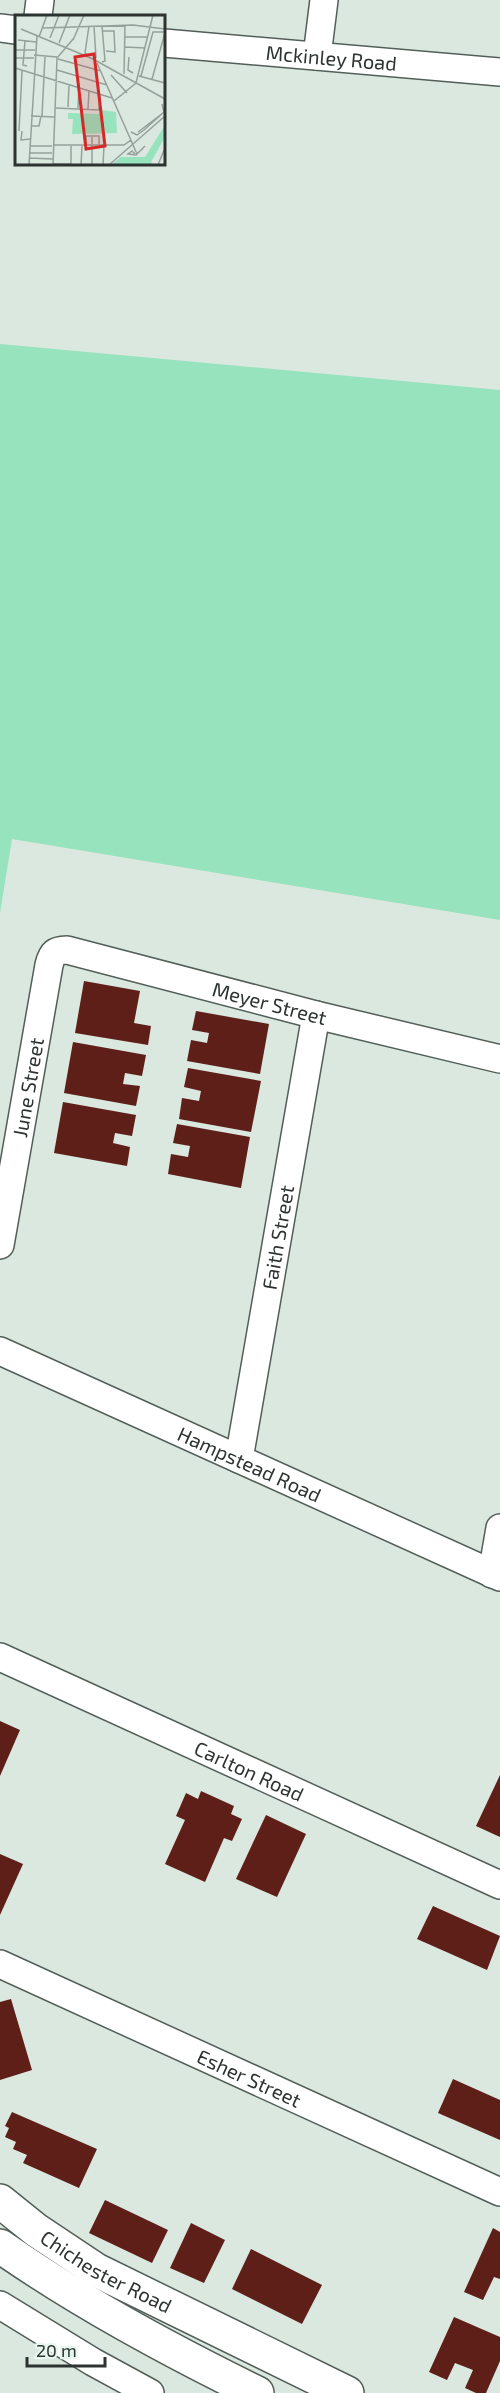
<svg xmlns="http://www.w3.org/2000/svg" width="500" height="2393" font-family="'Exo 2',sans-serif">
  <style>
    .green { fill: #97e3bd }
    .building { fill: #5e1f18 }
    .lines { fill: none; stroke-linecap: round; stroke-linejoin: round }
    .minor-casing { stroke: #525f58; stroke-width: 30 }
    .major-casing { stroke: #525f58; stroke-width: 36 }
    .minor { stroke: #fff; stroke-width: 27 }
    .major { stroke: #fff; stroke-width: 33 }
    .labels { text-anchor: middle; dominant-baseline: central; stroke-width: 6; stroke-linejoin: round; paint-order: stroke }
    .street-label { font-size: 20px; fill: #2d3330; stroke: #e7f6ee }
    .inset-road { fill: none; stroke: #95a09a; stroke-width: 1.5 }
    .view { fill: #d62828; fill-opacity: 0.15; stroke: #d62828; stroke-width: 3 }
    .inset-edge { fill: none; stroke: #2d3330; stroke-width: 3 }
  </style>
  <rect width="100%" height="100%" fill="#dae8e0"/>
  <polygon class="green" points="0,344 500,390 500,920 12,839 0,913"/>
  <g class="building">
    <polygon points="84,981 140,991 134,1023 151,1026 148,1045 75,1033"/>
    <polygon points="196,1011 269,1024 260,1074 187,1061 191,1040 207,1043 209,1033 192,1030"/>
    <polygon points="73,1042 146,1055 142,1076 125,1073 123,1084 140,1086 136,1106 64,1093"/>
    <polygon points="188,1068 261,1081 251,1132 179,1119 182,1098 199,1101 201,1091 184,1087"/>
    <polygon points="63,1102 136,1115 132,1136 115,1133 113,1143 130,1147 127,1166 54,1153"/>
    <polygon points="177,1124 250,1137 241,1188 168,1174 171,1154 188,1157 190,1146 173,1143"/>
    <polygon points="0,1721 20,1730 0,1776"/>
    <polygon points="500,1775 500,1837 476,1826"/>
    <polygon points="201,1791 234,1806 231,1814 242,1819 232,1841 224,1838 205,1882 165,1864 185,1820 176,1816 186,1793 198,1799"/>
    <polygon points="266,1815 306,1834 277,1897 236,1879"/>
    <polygon points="0,1854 23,1864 0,1915"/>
    <polygon points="433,1906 500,1936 487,1970 417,1939"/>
    <polygon points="11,1999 32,2070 0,2080 0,2002"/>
    <polygon points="453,2079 500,2100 500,2140 438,2113"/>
    <polygon points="12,2112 97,2149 79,2188 23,2163 27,2155 13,2149 16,2142 5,2137 9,2128 5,2126"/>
    <polygon points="105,2200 168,2230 152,2263 89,2233"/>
    <polygon points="191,2223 225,2240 204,2283 170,2268"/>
    <polygon points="493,2228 500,2232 500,2279 494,2277 483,2300 464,2292"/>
    <polygon points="251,2249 322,2285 302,2324 232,2289"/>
    <polygon points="454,2317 500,2337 500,2361 486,2393 476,2393 465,2388 473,2370 455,2363 447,2380 429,2372"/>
  </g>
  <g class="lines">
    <defs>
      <g id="minor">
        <polyline points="38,16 40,0"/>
        <polyline points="0,28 16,30"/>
        <path id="s1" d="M164,43L500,72"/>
        <polyline points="317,56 324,0"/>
        <path id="s2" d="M0,1245L49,965C52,953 55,950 67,950L316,1015L500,1059"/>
        <path id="s3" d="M0,1351L500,1577"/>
        <path id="s4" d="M239,1459L316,1015"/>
        <polyline points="492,1574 500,1528"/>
        <path id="s5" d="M0,1657L500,1885"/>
        <path id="s6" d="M0,1964L500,2192"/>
        <polyline points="0,2305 93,2362 150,2393"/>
      </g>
      <g id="major">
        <path id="s7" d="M0,2201L36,2230L96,2270L347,2393"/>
        <path d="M0,2246C80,2302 169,2350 257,2393"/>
      </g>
    </defs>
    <use href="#minor" class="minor-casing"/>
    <use href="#major" class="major-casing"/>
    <use href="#minor" class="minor"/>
    <use href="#major" class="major"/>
  </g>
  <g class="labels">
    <g class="street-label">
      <text stroke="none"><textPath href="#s1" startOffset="168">Mckinley Road</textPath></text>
      <text stroke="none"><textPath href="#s2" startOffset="520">Meyer Street</textPath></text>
      <text stroke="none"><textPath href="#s2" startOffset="160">June Street</textPath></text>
      <text stroke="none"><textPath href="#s4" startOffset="225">Faith Street</textPath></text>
      <text stroke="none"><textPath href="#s3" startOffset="274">Hampstead Road</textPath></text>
      <text stroke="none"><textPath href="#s5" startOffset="274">Carlton Road</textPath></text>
      <text stroke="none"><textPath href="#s6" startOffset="274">Esher Street</textPath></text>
      <text stroke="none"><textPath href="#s7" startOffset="128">Chichester Road</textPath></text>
    </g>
  </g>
  <g transform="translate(15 15)">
    <rect width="150" height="150" fill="#dae8e0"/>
    <path d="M86,95L101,97L102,118L57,119L58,104H53V98L86,99ZM150,110V122L136,147L140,150H96L106,142H130Z" fill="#97e3bd"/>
    <path class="inset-road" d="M79,11L81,43M28,13L118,10L150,14M6,14L78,44L150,84M88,16H99L100,37L91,36M24,22L32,0M110,22H132M35,23L44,0M3,25L21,27M58,25L69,0M10,26L8,50L12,51M44,28L55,0M110,32L130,33M0,35H20M19,40L42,42M73,40L70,38L74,11M114,42L113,55L118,58M0,43H19M43,44L86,56M87,47L90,46L87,11M82,48L122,139M0,53L97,83M42,55L92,70M109,59L110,10M96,60L112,78M124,61L150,68M126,61L138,17H150M137,64L150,18M99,86L121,68L138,0M53,92L54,70M41,93L84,95L85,80M63,93L64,73M73,94L74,76M16,101L40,102M27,101L30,41M16,111H24L26,101M4,116L7,56M7,116L6,125L15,124M116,117L122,120L129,115L149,97L147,89M123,117L148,98M39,130H109L116,125M15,131H37M71,131V121H84V130M15,138H37M120,139L117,136L113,139L121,140L130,131M15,143L38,144M38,149H56M14,150L22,21M38,150L42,43L59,23M56,150V131M66,150L67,131M77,150V122M88,150L89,131M94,150L150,101M143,150L150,133"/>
    <path class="view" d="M79,39L90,131L71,134L60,42Z"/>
    <rect width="150" height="150" class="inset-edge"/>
  </g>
  <path d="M27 2357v9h78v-9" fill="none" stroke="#2d3330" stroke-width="3"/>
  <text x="36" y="2357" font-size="18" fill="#2d3330" stroke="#e7f6ee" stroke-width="4.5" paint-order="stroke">20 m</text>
</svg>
